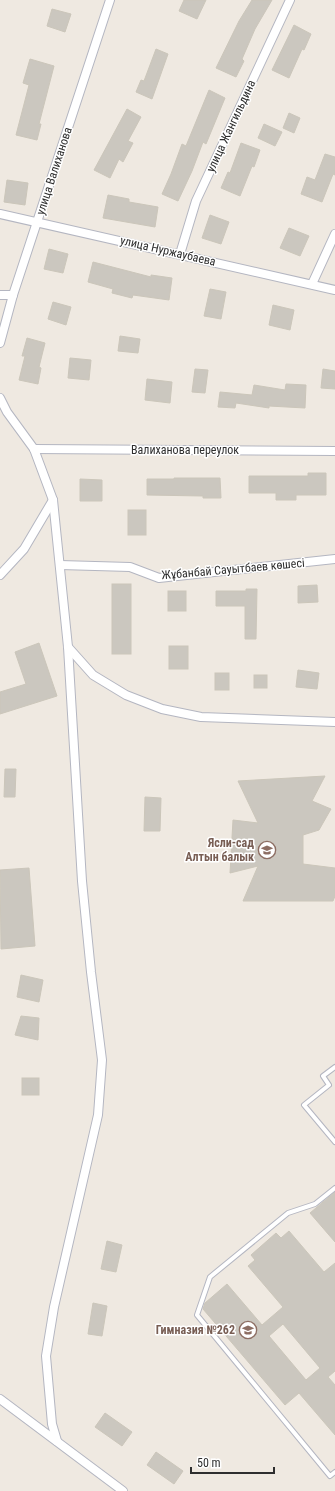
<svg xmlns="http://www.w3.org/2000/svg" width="335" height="1491" font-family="'Roboto Condensed',sans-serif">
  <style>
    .building { fill: #cbc7bf; stroke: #cbc6ba; fill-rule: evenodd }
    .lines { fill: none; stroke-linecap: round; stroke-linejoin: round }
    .service-casing { stroke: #b4b6c1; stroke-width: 6 }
    .minor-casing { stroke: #b4b6c1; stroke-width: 10 }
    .service { stroke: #fff; stroke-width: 4 }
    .minor { stroke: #fff; stroke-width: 8 }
    .labels { text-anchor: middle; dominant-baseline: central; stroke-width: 3; stroke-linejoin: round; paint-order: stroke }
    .street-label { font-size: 12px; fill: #2e2e2e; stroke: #fff }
    .education-label { font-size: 12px; font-weight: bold; fill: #785e54; stroke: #fff; text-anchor: end }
  </style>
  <rect width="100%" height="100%" fill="#efe9e1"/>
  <g class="building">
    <polygon points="184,0 206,0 197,19 179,11"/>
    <polygon points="252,0 272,0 255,29 242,59 244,61 236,77 216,68 239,21"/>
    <polygon points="52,9 71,14 65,32 47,26"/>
    <polygon points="294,25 311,34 304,50 302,49 289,78 272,70"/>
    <polygon points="156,49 168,54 152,99 136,92 141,80 144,81"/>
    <polygon points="30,59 54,66 39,124 41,124 37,140 16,135 29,85 23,83"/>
    <polygon points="209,90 225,98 206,144 203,142 192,171 178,201 162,194 171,174 182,144 186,146"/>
    <polygon points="127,109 141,117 128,141 133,143 123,162 119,159 110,178 94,170"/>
    <polygon points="289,113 300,118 294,133 283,128"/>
    <polygon points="264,124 282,132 275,146 258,138"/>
    <polygon points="241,143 260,150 254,167 252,166 240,196 221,188 228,172 230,173"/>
    <polygon points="325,154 335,157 335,175 333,174 322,202 301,194 307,177 315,180"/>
    <polygon points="7,180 28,183 25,205 4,202"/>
    <polygon points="108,195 129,199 129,202 158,207 155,227 103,218"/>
    <polygon points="210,215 229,222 221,244 202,238"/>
    <polygon points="289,228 309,236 300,256 280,248"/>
    <polygon points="49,249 68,254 63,273 44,269"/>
    <polygon points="93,262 151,277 151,275 172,278 169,300 133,295 132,298 112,293 113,289 88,282"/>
    <polygon points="210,289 226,292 221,319 204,316"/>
    <polygon points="53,302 71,307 66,325 48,319"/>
    <polygon points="273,305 294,310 290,330 269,325"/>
    <polygon points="120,336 140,339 138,353 118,351"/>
    <polygon points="27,338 45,343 39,367 41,368 38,384 19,380 25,356 22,356"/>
    <polygon points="70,358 91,360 89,380 68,378"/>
    <polygon points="195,369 208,370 205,393 192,392"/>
    <polygon points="323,369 335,371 335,389 321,388"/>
    <polygon points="147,379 172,382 170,403 145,400"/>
    <polygon points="286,384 306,385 305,408 269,406 269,408 236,403 235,408 218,407 220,392 252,395 254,385 285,390"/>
    <polygon points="308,473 326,473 326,495 296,495 296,500 276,500 276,493 249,493 249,476 308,476"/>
    <polygon points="174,478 220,478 221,498 203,498 203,496 147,495 147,479 174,479"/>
    <polygon points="80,479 102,480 102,501 80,501"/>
    <rect x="128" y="510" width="18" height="25"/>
    <rect x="112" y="584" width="19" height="70"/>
    <polygon points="317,585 318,602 298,603 298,586"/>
    <polygon points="246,589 257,589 256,639 245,639 245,606 216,606 216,591 246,591"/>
    <rect x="168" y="591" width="18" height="20"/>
    <polygon points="39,643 57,696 0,714 0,692 26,684 15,652"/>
    <rect x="169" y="646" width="19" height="23"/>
    <polygon points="298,670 319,673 317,689 296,687"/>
    <rect x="215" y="673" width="14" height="17"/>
    <rect x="254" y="675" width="13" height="13"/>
    <polygon points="5,769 16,769 15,797 4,797"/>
    <polygon points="325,776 312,801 331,809 319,830 303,835 303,864 335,868 335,896 333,901 243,901 258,866 230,873 233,820 258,823 238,781"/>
    <polygon points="145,797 161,798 160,831 144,831"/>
    <polygon points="29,868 35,946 1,949 0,870"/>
    <polygon points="21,975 43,980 39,1002 17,997"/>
    <polygon points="21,1016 39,1018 38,1040 15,1035"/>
    <rect x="22" y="1078" width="17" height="17"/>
    <polygon points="335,1192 335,1242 310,1213"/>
    <path d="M289,1231L324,1272L335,1263V1371L328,1377L335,1385V1435L299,1393L285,1405L203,1309L205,1303L227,1284L262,1325L283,1307L248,1266L255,1260L251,1255L276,1233L281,1238ZM283,1324L320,1368L306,1380L269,1336Z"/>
    <polygon points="107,1241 122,1245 116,1272 101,1269"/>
    <polygon points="93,1303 107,1306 102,1336 88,1334"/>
    <polygon points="105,1413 132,1432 122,1446 95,1427"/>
    <polygon points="156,1452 183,1471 174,1484 147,1465"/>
  </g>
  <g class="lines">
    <defs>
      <g id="service">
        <polyline points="335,1067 323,1076 329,1085 304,1105 335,1142"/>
        <polyline points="335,1188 315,1204 288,1213 210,1277 197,1315 330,1476 335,1472"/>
      </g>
      <g id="minor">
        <polyline points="0,214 335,290"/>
        <polyline points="180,254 196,201 290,0"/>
        <polyline points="312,284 335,234"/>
        <polyline points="0,295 13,295"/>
        <polyline points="0,343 13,295 110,0"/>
        <polyline points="0,398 7,412 34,449 53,500 68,647 82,881 91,972 102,1060 98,1115 54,1307 46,1356 52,1424 57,1441"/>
        <polyline points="34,449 335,451"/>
        <polyline points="60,565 130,567 159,578 335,559"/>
        <polyline points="0,575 24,549 53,500"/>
        <polyline points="68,647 93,675 126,695 162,709 201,717 335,722"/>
        <polyline points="0,1399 123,1491"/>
      </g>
    </defs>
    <use href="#service" class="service-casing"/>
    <use href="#minor" class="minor-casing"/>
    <use href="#service" class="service"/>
    <use href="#minor" class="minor"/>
  </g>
  <defs>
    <symbol id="school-ring" viewBox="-11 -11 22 22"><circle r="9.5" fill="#fff" stroke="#8d6e63" stroke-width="1.5"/><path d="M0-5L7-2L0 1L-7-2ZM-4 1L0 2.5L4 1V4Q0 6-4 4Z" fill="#8d6e63"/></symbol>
  </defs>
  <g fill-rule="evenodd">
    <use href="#school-ring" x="257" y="840" width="20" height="20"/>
    <use href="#school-ring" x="238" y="1320" width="20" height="20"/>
  </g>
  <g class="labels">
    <g class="street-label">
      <text transform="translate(231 126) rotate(-65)">улица Жангильдина</text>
      <text transform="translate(54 171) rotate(-72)">улица Валиханова</text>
      <text transform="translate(168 251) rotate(13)">улица Нуржаубаева</text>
      <text x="185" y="450">Валиханова переулок</text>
      <text transform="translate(233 569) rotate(-5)">Жұбанбай Сауытбаев көшесі</text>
    </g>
    <g class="education-label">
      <text x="254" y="843">Ясли-сад<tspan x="254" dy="14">Алтын балык</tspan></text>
      <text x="235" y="1330">Гимназия №262</text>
    </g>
  </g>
  <path d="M191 1467v6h83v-6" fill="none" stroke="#2e2e2e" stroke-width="2"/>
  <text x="197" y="1467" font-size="12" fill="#2e2e2e" stroke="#ffffff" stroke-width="3" paint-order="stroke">50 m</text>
</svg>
